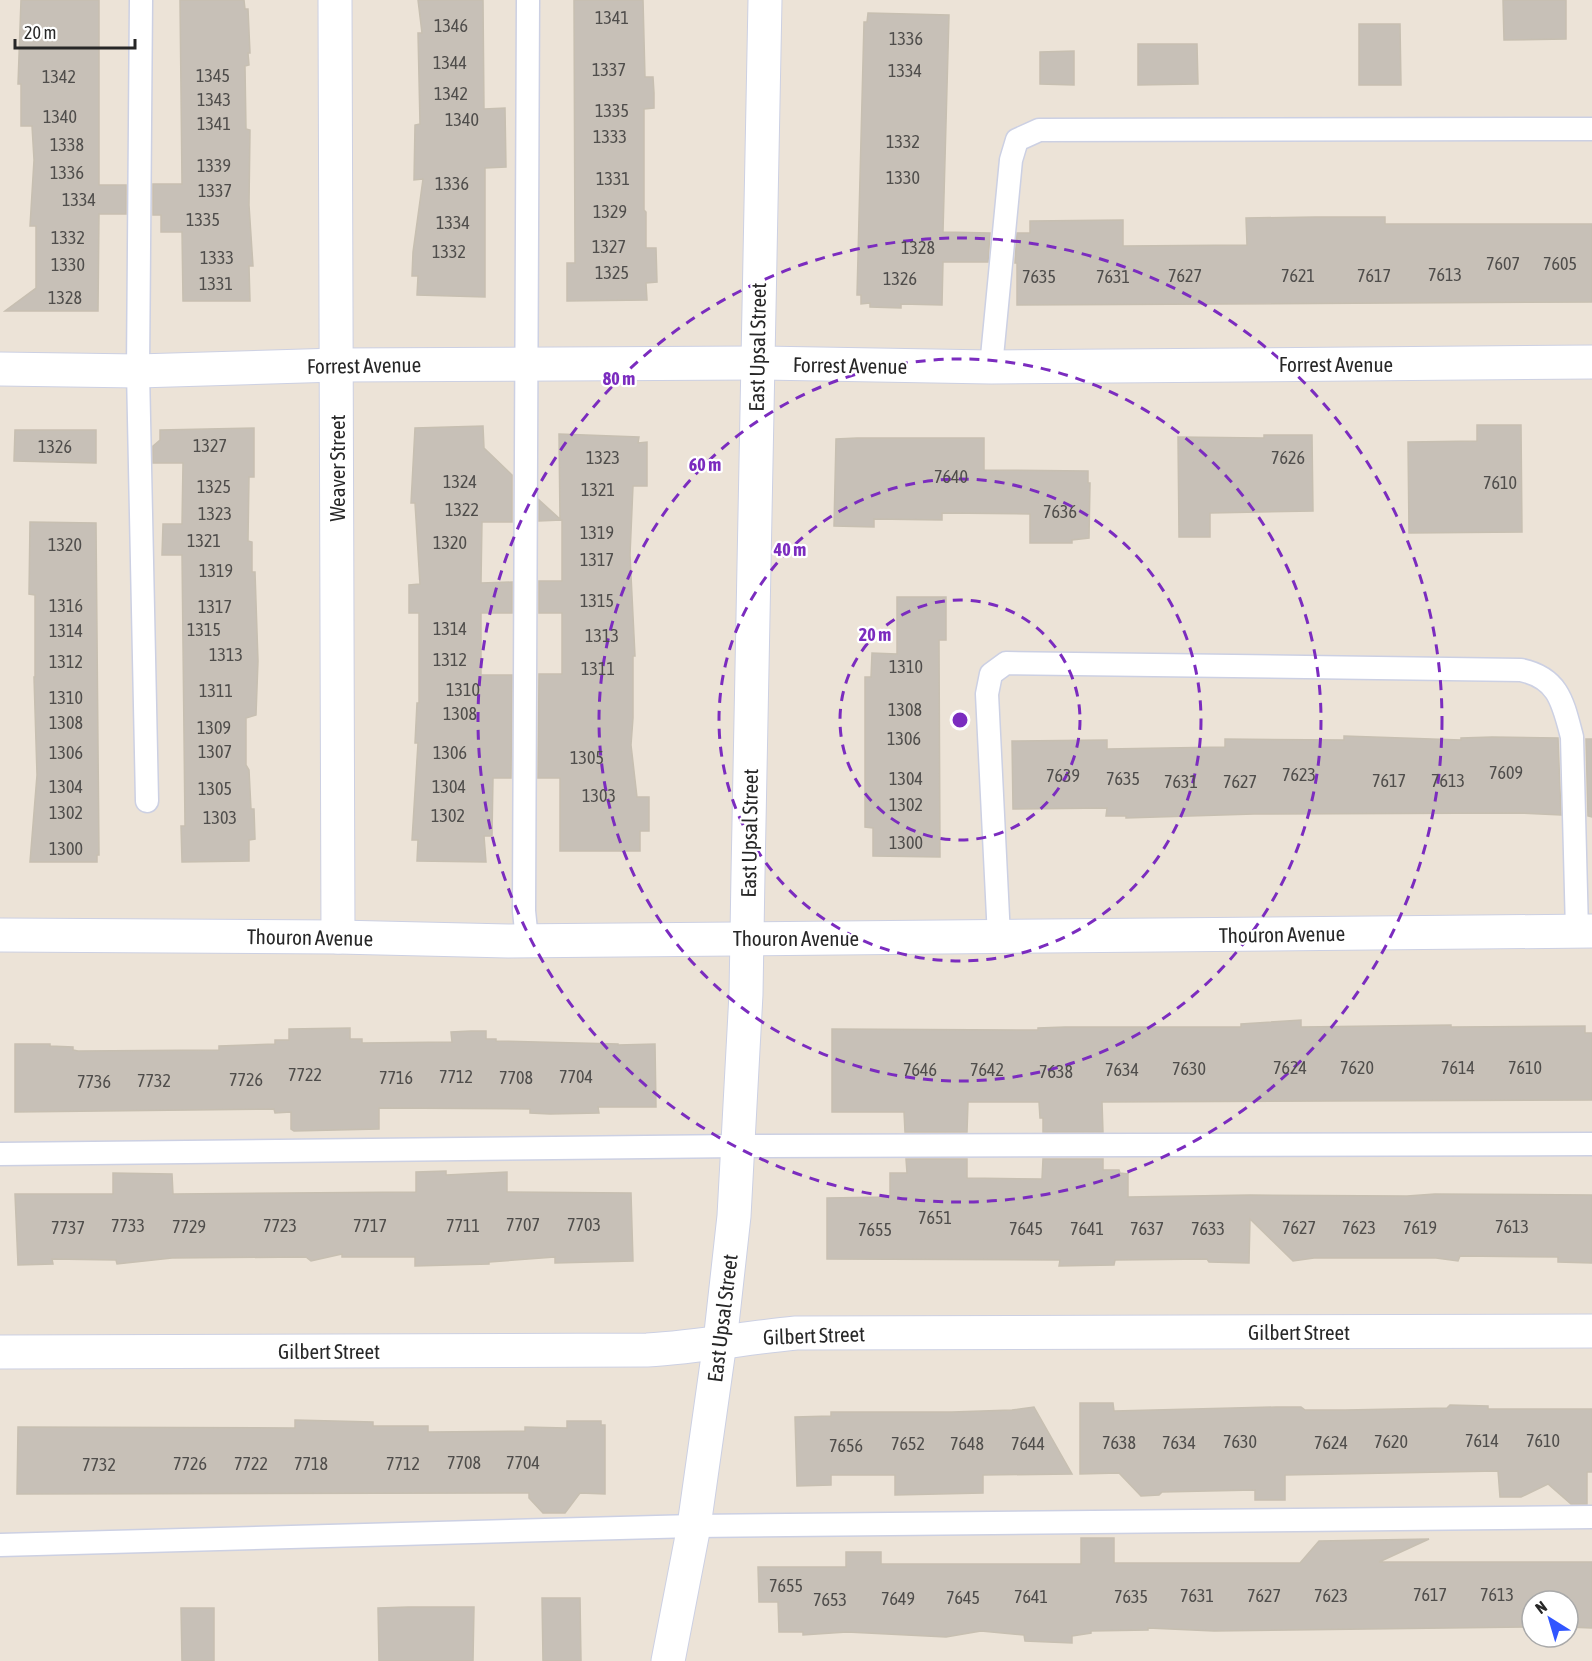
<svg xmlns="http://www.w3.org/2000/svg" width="1592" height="1661" font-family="'Asap Condensed',sans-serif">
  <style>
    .building { fill: #c7c0b7; stroke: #c7bfb1; stroke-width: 1.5 }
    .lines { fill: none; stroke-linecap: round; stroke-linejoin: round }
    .service-casing { stroke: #ccd0e3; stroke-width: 25 }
    .minor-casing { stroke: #ccd0e3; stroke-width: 35 }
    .tertiary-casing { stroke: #ccd0e3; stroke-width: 35 }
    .service { stroke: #fff; stroke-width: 22 }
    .minor { stroke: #fff; stroke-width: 33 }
    .tertiary { stroke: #fff; stroke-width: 33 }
    .ring { fill: none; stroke: #7b2cbf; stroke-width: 3; stroke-dasharray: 10 8 }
    .labels { text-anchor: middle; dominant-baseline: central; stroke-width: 4.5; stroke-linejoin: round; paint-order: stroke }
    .number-label { font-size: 18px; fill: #4f4d4b }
    .street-label { font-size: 21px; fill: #272727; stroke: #fff }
    .centre { fill: #7b2cbf; stroke: #fff; stroke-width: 3 }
    .ring-label { font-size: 18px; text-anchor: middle; font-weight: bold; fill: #7b2cbf; stroke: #fff; stroke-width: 4.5; stroke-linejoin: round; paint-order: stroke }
  </style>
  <rect width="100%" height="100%" fill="#ece3d7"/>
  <g class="building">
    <polygon points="21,0 99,0 99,185 126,185 126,214 99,214 98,311 5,311 36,288 36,226 30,226 34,160 32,126 21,126 21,84 18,84"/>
    <polygon points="180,0 244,0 245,9 248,9 250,53 248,53 249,65 245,66 246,129 250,130 249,205 253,266 249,266 250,301 183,301 182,232 161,232 161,215 153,215 153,184 182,184"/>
    <polygon points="418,0 483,0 484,109 505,108 506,167 485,168 485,297 417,295 418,276 412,276 413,252 423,179 414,180 415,125 420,124 418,33 422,33"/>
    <polygon points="574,0 643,0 645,77 653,77 654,93 654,108 644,109 644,210 646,212 646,248 656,248 657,282 646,283 647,300 567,301 567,263 575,263"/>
    <polygon points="1503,0 1566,0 1566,39 1504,40"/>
    <polygon points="868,13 949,15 943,232 990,233 988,262 943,262 942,305 901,304 901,308 870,307 870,303 861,304 861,295 857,295 864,22 867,22"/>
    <polygon points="1359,24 1400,24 1401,85 1359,85"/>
    <polygon points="1138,44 1197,44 1198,84 1138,85"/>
    <polygon points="1074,51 1074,85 1040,84 1040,52"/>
    <polygon points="1315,217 1385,217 1385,224 1592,224 1592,302 1017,305 1017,263 1015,263 1017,233 1030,233 1030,221 1123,220 1123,246 1247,245 1246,218"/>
    <polygon points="1477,425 1521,425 1522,532 1409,533 1408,442 1477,441"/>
    <polygon points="483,426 484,448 512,475 512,522 482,522 481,583 512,582 512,613 481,613 481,675 512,675 511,778 493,778 492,836 484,836 486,862 417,861 418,840 412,840 418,743 415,743 417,703 419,703 419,613 409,613 409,585 420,584 415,503 411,503 415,428"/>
    <polygon points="254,428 254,477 249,477 248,541 252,542 252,572 255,572 258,661 256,715 246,718 246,765 249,770 251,809 254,809 255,839 249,840 249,861 182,862 181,826 185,826 182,555 162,555 163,524 182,524 183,463 153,463 153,446 160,440 160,430"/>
    <polygon points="15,430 96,430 96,463 14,461"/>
    <polygon points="559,434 639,437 638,443 647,442 647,486 633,486 630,555 635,656 633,656 633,718 631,745 637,797 649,797 649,831 640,831 640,851 560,851 560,778 538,778 539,674 562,674 562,613 539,613 539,581 562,581 562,520 539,521 539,500 560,519"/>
    <polygon points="1264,435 1312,435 1313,511 1210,513 1210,537 1179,537 1178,437 1264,438"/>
    <polygon points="857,438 984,438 984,470 1088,471 1088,483 1090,483 1089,538 1072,540 1072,543 1030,543 1030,514 942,513 942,520 874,519 874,527 834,526 836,439"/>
    <polygon points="30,522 96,523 99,855 97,855 97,862 30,862 37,775 34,677 35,677 35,595 29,594"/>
    <polygon points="897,597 946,597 946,640 939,640 940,857 873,856 873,828 865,827 865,677 871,677 872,653 897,654"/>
    <polygon points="1344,736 1461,740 1461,738 1492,737 1558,738 1561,815 1520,813 1254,814 1126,818 1126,816 1106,816 1107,808 1013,809 1012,741 1107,740 1107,749 1225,747 1225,739 1344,740"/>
    <polygon points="1586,739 1592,739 1592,817 1588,816"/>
    <polygon points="1301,1020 1301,1027 1451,1025 1451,1027 1585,1026 1585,1033 1592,1033 1592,1100 1102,1102 1103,1132 1043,1132 1043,1118 1040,1118 1039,1102 968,1102 967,1132 905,1132 904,1112 832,1112 832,1029 1038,1030 1038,1028 1065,1027 1241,1027 1241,1024"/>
    <polygon points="350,1028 350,1039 362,1039 362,1043 452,1042 451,1032 471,1031 486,1031 486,1039 496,1039 496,1041 618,1044 618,1045 655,1044 656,1107 598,1107 599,1113 550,1114 530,1113 530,1109 379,1108 379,1129 294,1131 291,1129 291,1112 275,1113 274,1109 15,1112 15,1044 50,1044 50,1046 73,1047 73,1050 78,1051 219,1050 219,1046 275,1044 275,1040 289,1040 289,1029"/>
    <polygon points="906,1159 967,1159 967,1178 1042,1179 1043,1159 1103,1159 1103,1170 1119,1170 1120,1173 1128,1174 1128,1197 1250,1195 1407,1196 1435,1194 1592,1195 1592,1263 1558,1262 1558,1257 1460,1256 1458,1261 1436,1258 1314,1258 1293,1261 1250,1219 1249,1263 1209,1262 1207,1259 1115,1260 1114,1265 1059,1266 1060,1260 827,1259 827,1198 890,1197 890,1173 907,1173"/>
    <polygon points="446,1171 446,1175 507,1172 507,1192 631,1193 633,1261 555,1263 555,1257 489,1262 489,1264 415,1266 415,1257 342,1257 342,1254 311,1261 306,1257 172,1258 117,1264 116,1260 52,1259 53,1264 18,1265 15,1194 113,1194 113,1173 172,1174 173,1194 416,1192 416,1172"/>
    <polygon points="1080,1403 1113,1403 1114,1411 1276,1407 1301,1407 1305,1410 1345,1410 1447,1408 1450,1405 1488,1406 1488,1409 1592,1409 1592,1472 1587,1472 1587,1504 1571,1504 1548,1484 1521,1497 1500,1497 1498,1471 1285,1475 1285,1500 1255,1500 1255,1490 1162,1492 1159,1495 1141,1496 1119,1473 1080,1474"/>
    <polygon points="1034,1407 1072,1474 983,1475 983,1493 895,1495 895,1475 831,1475 831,1485 797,1486 795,1417 831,1416 831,1412 952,1412 1012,1410"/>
    <polygon points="295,1420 373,1422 373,1426 428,1426 428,1432 525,1431 525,1427 567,1428 567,1421 601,1421 601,1425 605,1425 605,1494 580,1493 565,1513 543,1513 529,1498 529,1493 17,1494 18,1427 295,1428"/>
    <polygon points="1081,1538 1114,1538 1114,1563 1300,1563 1319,1541 1429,1539 1379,1562 1592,1562 1592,1628 1568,1627 1568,1601 1532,1601 1532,1627 1214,1631 1148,1628 1148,1630 1091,1631 1091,1633 1072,1636 1072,1643 1025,1641 1024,1635 981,1631 946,1637 847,1632 803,1635 803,1632 779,1632 778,1602 759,1602 758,1567 846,1567 846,1552 881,1552 881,1564 1081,1564"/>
    <polygon points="542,1598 580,1598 581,1661 543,1661"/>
    <polygon points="408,1607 474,1607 473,1661 379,1661 378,1608"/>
    <polygon points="181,1608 214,1608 214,1661 182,1661"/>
  </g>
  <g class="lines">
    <defs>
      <g id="service">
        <polyline points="141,0 138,371 147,801"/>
        <polyline points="991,367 1011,160 1017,140 1039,130 1592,129"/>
        <path d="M999,937L987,694L991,674L1006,663L1521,670C1559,678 1563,703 1572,737L1577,931"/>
        <polyline points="527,940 524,911 528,0"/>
        <polyline points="0,1154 738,1146 1592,1144"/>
        <polyline points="0,1545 694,1526 1592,1517"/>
      </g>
      <g id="minor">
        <polyline points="335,0 338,937"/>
        <polyline points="0,369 138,371 337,365 757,363 991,367 1592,362"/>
        <polyline points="0,935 338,937 508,941 1592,931"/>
        <path d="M0,1352L647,1350C697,1347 746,1338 796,1333L1592,1331"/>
      </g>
      <polyline id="tertiary" points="668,1661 694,1526 720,1342 734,1216 746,994 748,874 765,0"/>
    </defs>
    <use href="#service" class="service-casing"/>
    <use href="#minor" class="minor-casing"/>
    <use href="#tertiary" class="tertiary-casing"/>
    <use href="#service" class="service"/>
    <use href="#minor" class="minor"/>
    <use href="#tertiary" class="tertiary"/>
  </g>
  <g class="ring">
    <circle cx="960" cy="720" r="120"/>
    <circle cx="960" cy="720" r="241"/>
    <circle cx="960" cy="720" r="361"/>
    <circle cx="960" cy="720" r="482"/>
  </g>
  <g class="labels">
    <g class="number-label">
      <text x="612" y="17">1341</text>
      <text x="451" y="25">1346</text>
      <text x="906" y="38">1336</text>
      <text x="450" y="62">1344</text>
      <text x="609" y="69">1337</text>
      <text x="905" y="70">1334</text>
      <text x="213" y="75">1345</text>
      <text x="59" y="76">1342</text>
      <text x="451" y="93">1342</text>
      <text x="214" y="99">1343</text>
      <text x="612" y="110">1335</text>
      <text x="60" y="116">1340</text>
      <text x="462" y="119">1340</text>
      <text x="214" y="123">1341</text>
      <text x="610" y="136">1333</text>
      <text x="903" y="141">1332</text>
      <text x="67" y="144">1338</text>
      <text x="214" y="165">1339</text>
      <text x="67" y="172">1336</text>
      <text x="903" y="177">1330</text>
      <text x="613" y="178">1331</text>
      <text x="452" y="183">1336</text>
      <text x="215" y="190">1337</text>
      <text x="79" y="199">1334</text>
      <text x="610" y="211">1329</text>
      <text x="203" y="219">1335</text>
      <text x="453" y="222">1334</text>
      <text x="68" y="237">1332</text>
      <text x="609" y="246">1327</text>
      <text x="918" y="247">1328</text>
      <text x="449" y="251">1332</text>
      <text x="217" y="257">1333</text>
      <text x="1503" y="263">7607</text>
      <text x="1560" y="263">7605</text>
      <text x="68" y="264">1330</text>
      <text x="612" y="272">1325</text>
      <text x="1445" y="274">7613</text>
      <text x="1185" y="275">7627</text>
      <text x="1298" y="275">7621</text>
      <text x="1374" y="275">7617</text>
      <text x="1039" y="276">7635</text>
      <text x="1113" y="276">7631</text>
      <text x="900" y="278">1326</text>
      <text x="216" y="283">1331</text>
      <text x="65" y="297">1328</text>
      <text x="210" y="445">1327</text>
      <text x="55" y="446">1326</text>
      <text x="603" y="457">1323</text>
      <text x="1288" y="457">7626</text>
      <text x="951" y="476">7640</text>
      <text x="460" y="481">1324</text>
      <text x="1500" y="482">7610</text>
      <text x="214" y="486">1325</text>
      <text x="598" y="489">1321</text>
      <text x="462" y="509">1322</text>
      <text x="1060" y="511">7636</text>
      <text x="215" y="513">1323</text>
      <text x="597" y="532">1319</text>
      <text x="204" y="540">1321</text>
      <text x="450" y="542">1320</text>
      <text x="65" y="544">1320</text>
      <text x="597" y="559">1317</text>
      <text x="216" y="570">1319</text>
      <text x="597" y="600">1315</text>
      <text x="66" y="605">1316</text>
      <text x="215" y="606">1317</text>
      <text x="450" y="628">1314</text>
      <text x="204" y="629">1315</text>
      <text x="66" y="630">1314</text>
      <text x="602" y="635">1313</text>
      <text x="226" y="654">1313</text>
      <text x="450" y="659">1312</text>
      <text x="66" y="661">1312</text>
      <text x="906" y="666">1310</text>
      <text x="598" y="668">1311</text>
      <text x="463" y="689">1310</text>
      <text x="216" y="690">1311</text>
      <text x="66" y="697">1310</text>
      <text x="905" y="709">1308</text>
      <text x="460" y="713">1308</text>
      <text x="66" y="722">1308</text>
      <text x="214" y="727">1309</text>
      <text x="904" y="738">1306</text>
      <text x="215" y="751">1307</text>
      <text x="66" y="752">1306</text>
      <text x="450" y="752">1306</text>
      <text x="587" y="757">1305</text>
      <text x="1506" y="772">7609</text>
      <text x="1299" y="774">7623</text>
      <text x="1063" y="775">7639</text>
      <text x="906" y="778">1304</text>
      <text x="1123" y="778">7635</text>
      <text x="1389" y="780">7617</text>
      <text x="1448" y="780">7613</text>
      <text x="1181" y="781">7631</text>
      <text x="1240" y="781">7627</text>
      <text x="66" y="786">1304</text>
      <text x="449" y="786">1304</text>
      <text x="215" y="788">1305</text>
      <text x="599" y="795">1303</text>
      <text x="906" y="804">1302</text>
      <text x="66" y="812">1302</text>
      <text x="448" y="815">1302</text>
      <text x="220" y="817">1303</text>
      <text x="906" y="842">1300</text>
      <text x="66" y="848">1300</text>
      <text x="1290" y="1067">7624</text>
      <text x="1357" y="1067">7620</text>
      <text x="1458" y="1067">7614</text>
      <text x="1525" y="1067">7610</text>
      <text x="1189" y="1068">7630</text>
      <text x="920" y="1069">7646</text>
      <text x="987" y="1069">7642</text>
      <text x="1122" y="1069">7634</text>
      <text x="1056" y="1071">7638</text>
      <text x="305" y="1074">7722</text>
      <text x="456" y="1076">7712</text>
      <text x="576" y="1076">7704</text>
      <text x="396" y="1077">7716</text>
      <text x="516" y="1077">7708</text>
      <text x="246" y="1079">7726</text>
      <text x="154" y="1080">7732</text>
      <text x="94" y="1081">7736</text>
      <text x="935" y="1217">7651</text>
      <text x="523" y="1224">7707</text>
      <text x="584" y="1224">7703</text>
      <text x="128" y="1225">7733</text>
      <text x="280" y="1225">7723</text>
      <text x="370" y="1225">7717</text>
      <text x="463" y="1225">7711</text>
      <text x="189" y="1226">7729</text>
      <text x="1512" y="1226">7613</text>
      <text x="68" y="1227">7737</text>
      <text x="1299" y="1227">7627</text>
      <text x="1359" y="1227">7623</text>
      <text x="1420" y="1227">7619</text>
      <text x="1026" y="1228">7645</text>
      <text x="1087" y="1228">7641</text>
      <text x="1147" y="1228">7637</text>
      <text x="1208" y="1228">7633</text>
      <text x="875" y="1229">7655</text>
      <text x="1482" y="1440">7614</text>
      <text x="1543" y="1440">7610</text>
      <text x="1240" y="1441">7630</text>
      <text x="1391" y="1441">7620</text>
      <text x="1119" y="1442">7638</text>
      <text x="1179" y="1442">7634</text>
      <text x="1331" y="1442">7624</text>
      <text x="908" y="1443">7652</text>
      <text x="967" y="1443">7648</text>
      <text x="1028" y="1443">7644</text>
      <text x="846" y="1445">7656</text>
      <text x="464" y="1462">7708</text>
      <text x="523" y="1462">7704</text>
      <text x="190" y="1463">7726</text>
      <text x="251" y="1463">7722</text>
      <text x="311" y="1463">7718</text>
      <text x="403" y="1463">7712</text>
      <text x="99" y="1464">7732</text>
      <text x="786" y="1585">7655</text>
      <text x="1430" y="1594">7617</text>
      <text x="1497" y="1594">7613</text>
      <text x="1197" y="1595">7631</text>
      <text x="1264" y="1595">7627</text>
      <text x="1331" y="1595">7623</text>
      <text x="1031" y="1596">7641</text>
      <text x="1131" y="1596">7635</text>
      <text x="963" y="1597">7645</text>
      <text x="898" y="1598">7649</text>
      <text x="830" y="1599">7653</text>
    </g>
    <g class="street-label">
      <text transform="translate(757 347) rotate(-89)">East Upsal Street</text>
      <text x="1336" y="364">Forrest Avenue</text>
      <text transform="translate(364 365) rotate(-1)">Forrest Avenue</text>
      <text transform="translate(850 365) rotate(1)">Forrest Avenue</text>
      <text transform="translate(337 468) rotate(-90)">Weaver Street</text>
      <text transform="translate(749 833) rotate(-89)">East Upsal Street</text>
      <text transform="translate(1282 934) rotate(-1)">Thouron Avenue</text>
      <text transform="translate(310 937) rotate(1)">Thouron Avenue</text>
      <text x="796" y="938">Thouron Avenue</text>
      <text transform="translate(722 1318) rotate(-83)">East Upsal Street</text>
      <text x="1299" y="1332">Gilbert Street</text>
      <text transform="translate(814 1335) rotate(-2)">Gilbert Street</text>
      <text x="329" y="1351">Gilbert Street</text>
    </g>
  </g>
  <circle cx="960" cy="720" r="9" class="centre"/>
  <g class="ring-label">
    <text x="619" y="385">80 m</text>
    <text x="705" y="471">60 m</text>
    <text x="790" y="556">40 m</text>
    <text x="875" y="641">20 m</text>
  </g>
  <g transform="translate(1550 1619) rotate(323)"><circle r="28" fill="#ffffff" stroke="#a9a9a9" stroke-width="1.5"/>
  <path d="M0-4.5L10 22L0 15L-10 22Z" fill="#3055ff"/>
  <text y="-9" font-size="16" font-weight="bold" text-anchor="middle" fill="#272727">N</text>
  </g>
  <path d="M15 39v9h120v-9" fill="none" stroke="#272727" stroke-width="3"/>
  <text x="24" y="39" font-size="18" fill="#272727" stroke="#ffffff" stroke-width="4.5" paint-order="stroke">20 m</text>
</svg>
